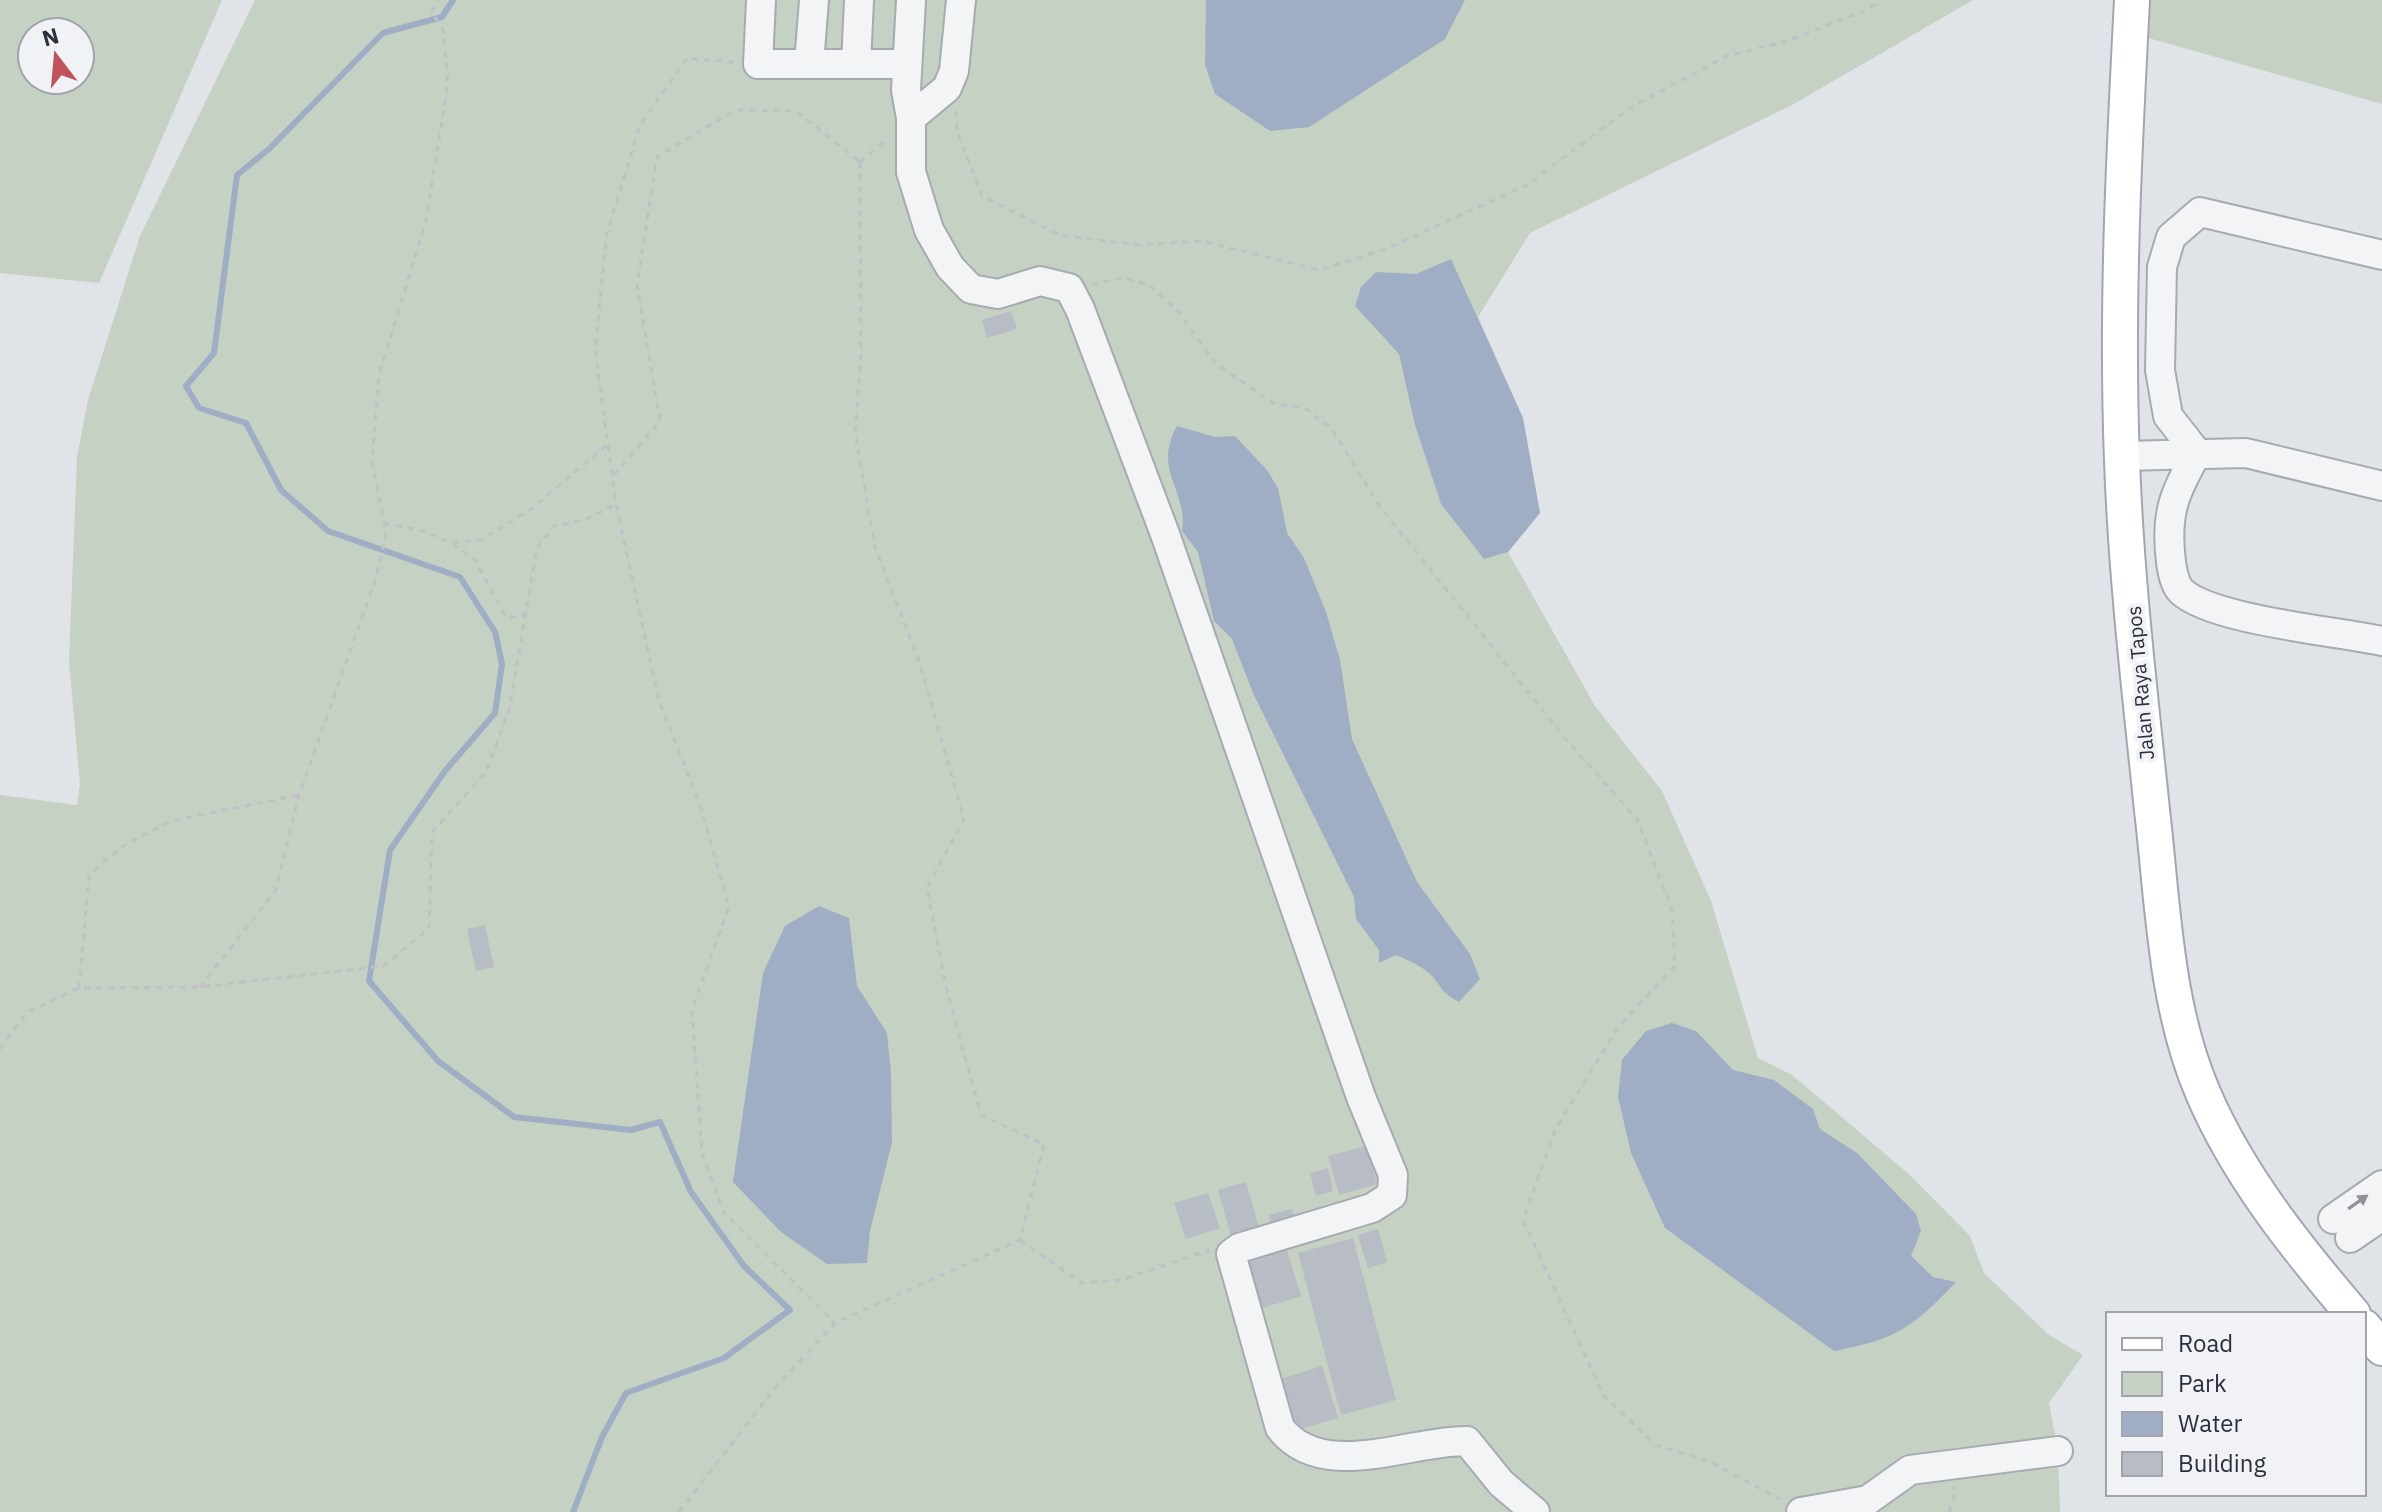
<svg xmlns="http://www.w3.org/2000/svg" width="2382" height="1512" font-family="'IBM Plex Sans',sans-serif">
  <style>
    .green { fill: #c5d1c2; fill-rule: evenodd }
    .water { fill: #9faec4 }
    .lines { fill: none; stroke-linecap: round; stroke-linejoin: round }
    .stream { stroke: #9faec4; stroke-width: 6 }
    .building { fill: #b8bcc4 }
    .minor-casing { stroke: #a6aab1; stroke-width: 32 }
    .major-casing { stroke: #a1a7b2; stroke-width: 38 }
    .path { stroke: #bfc1c6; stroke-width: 3; stroke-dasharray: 6 6; stroke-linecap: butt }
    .minor { stroke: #f3f4f6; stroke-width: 28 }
    .major { stroke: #fff; stroke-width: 34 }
    .oneway { fill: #8f929a }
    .labels { text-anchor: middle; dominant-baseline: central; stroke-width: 8; stroke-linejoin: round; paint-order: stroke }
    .street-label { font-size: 20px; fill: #2b303d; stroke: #f0f2f5 }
  </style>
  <rect width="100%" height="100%" fill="#e0e3e8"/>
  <g class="green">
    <path d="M0,0H222L99,283L0,273ZM32,32H80V80H32Z"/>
    <polygon points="255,0 1973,0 1792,105 1530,233 1478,317 1523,418 1540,513 1508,552 1595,706 1662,791 1711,901 1758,1058 1792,1075 1910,1175 1970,1236 1984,1273 2049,1335 2083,1355 2049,1403 2058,1451 2060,1512 0,1512 0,795 77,805 80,784 69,661 77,457 88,400 140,236"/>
    <polygon points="2113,0 2382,0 2382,104 2145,37"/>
  </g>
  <g class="water">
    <polygon points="1206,0 1465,0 1445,39 1309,127 1270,131 1215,94 1205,65"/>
    <polygon points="1451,259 1523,418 1540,513 1508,552 1484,559 1441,504 1415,425 1399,354 1355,306 1361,287 1376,272 1416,274"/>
    <path d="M1177,426L1215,437L1235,436L1267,470L1278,488L1287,533L1304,558L1326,612L1340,660L1352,739L1417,882L1470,954L1480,979L1459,1002C1439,991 1444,989 1431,975C1423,967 1407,959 1396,955L1379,963V950L1356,919L1354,897L1253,693L1232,639L1214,621L1198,552L1182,531C1188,489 1152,471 1177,426Z"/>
    <polygon points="819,906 849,918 857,986 887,1033 891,1073 892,1142 870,1231 867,1263 827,1264 781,1232 733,1182 763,973 785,926"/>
    <path d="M1672,1023L1696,1031L1733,1070L1774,1080L1813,1109L1820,1129L1857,1153L1916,1214L1921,1231L1911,1256L1933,1277L1956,1282C1912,1328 1897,1339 1834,1351L1665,1228L1631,1153L1618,1097L1622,1060L1646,1031Z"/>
  </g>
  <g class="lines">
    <polyline class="stream" points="453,0 442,17 383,33 269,149 237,175 214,353 186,386 199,408 246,423 281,490 328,531 460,577 495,632 502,664 495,713 445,771 390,850 369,981 438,1061 514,1117 631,1130 660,1122 691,1192 744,1266 790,1310 724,1358 626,1393 602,1437 573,1512"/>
  </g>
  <g class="building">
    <polygon points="1011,311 1017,329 987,338 982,320"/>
    <polygon points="485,925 494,967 476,971 467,929"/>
    <polygon points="1367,1146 1377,1184 1339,1195 1328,1156"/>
    <polygon points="1328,1168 1333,1191 1316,1196 1310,1173"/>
    <polygon points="1246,1182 1261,1235 1233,1243 1218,1190"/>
    <polygon points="1208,1193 1220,1228 1186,1239 1174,1203"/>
    <polygon points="1292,1209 1294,1216 1271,1222 1269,1215"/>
    <polygon points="1378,1229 1387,1262 1368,1268 1358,1235"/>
    <polygon points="1353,1238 1396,1400 1341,1415 1298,1253"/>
    <polygon points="1285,1244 1301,1296 1260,1309 1244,1256"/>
    <polygon points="1322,1366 1338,1418 1293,1431 1277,1380"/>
  </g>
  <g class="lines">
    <defs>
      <g id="minor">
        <polyline points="761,0 758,64 907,64"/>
        <path d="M911,0L906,90L911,118V172L929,230L950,267L971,289L998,294L1040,281L1069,288L1080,309L1165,534L1361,1097L1393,1175L1392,1195L1372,1208L1239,1248L1231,1254L1280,1428C1323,1483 1410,1440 1467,1441L1501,1483L1535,1512"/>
        <polyline points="809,64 814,0"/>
        <polyline points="856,64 859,0"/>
        <polyline points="911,118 947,88 954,71 961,0"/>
        <polyline points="2197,453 2168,416 2160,370 2162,267 2171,237 2200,212 2382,255"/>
        <path d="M2197,453C2174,493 2165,514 2171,562C2172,570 2175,585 2181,591C2211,620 2336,631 2382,641"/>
        <polyline points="2122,456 2246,453 2382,486"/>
        <polyline points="2333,1219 2382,1185"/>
        <polyline points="2350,1238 2382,1216"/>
        <polyline points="1801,1512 1868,1500 1910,1470 2058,1451"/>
      </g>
      <g id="major">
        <path d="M2132,0C2124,153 2116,307 2122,460C2126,577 2140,694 2152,810C2163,904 2165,1005 2203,1093C2238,1175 2296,1247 2353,1314"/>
        <polyline points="2364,1327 2382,1348"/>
      </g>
    </defs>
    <use href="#minor" class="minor-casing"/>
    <use href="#major" class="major-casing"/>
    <g class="path">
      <polyline points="734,62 687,58 640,125 607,233 595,349 616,505 659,700 701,808 729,907 692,1009 702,1154 724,1213 835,1323"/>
      <polyline points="956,111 957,131 982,196 1059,235 1138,245 1202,241 1319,270 1386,249 1527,185 1631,107 1727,56 1787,41 1866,10 1882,0"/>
      <polyline points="860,162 861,360 855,432 875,547 918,658 964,819 927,888 946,987 981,1115 1044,1144 1020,1240"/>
      <polyline points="860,162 887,139"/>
      <polyline points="1092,284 1123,278 1148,284 1177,310 1215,363 1273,403 1306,409 1332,429 1378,504 1564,737 1637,819 1672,910 1675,966 1619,1026 1556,1128 1523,1220 1604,1396 1656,1445 1710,1462 1780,1499"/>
      <polyline points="614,475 660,421 637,285 657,157 736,110 796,111 860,162"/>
      <polyline points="384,523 423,531 452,543 481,540 531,509 608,444"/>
      <polyline points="453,544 475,560 506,617 519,617 528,611"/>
      <polyline points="200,987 276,890 299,795 376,578 386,532 372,462 379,375 426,221 448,83 443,31 432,11 438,0"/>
      <polyline points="79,988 89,875 121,847 171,821 299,795"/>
      <polyline points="0,1049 27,1012 79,988 200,987 384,966 429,928 432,832 486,772 509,710 537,548 554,526 587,519 614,505"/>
      <polyline points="1020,1240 1082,1283 1121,1280 1210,1250"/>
      <polyline points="679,1512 774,1389 835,1323 1020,1240"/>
      <polyline points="1949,1512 1956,1493 1954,1486"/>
    </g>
    <use href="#minor" class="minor"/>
    <use href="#major" class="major"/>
  </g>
  <defs><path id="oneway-solid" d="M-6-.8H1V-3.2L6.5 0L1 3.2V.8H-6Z" transform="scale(2)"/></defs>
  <use class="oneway" href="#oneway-solid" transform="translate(2358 1202) rotate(-35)"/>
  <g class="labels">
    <g class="street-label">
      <text transform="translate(2140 683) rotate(-95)">Jalan Raya Tapos</text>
    </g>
  </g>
  <rect x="2106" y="1312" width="260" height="184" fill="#f0f2f5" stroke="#a1a4ab" stroke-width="2"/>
  <rect x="2122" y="1338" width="40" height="12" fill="#ffffff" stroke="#a1a4ab" stroke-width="2"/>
  <text x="2178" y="1352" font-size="24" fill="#2b303d">Road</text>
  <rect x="2122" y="1372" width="40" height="24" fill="#c5d1c2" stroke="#a1a4ab" stroke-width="2"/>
  <text x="2178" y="1392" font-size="24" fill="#2b303d">Park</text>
  <rect x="2122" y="1412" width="40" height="24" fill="#9faec4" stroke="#a1a4ab" stroke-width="2"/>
  <text x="2178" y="1432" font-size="24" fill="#2b303d">Water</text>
  <rect x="2122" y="1452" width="40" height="24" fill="#b8bcc4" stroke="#a1a4ab" stroke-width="2"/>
  <text x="2178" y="1472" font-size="24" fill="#2b303d">Building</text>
  <g transform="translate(56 56) rotate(344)"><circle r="38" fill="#f0f2f5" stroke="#a1a4ab" stroke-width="2"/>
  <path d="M0-6L14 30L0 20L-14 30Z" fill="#c0525b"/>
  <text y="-12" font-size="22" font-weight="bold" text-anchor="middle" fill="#2b303d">N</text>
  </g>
</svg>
